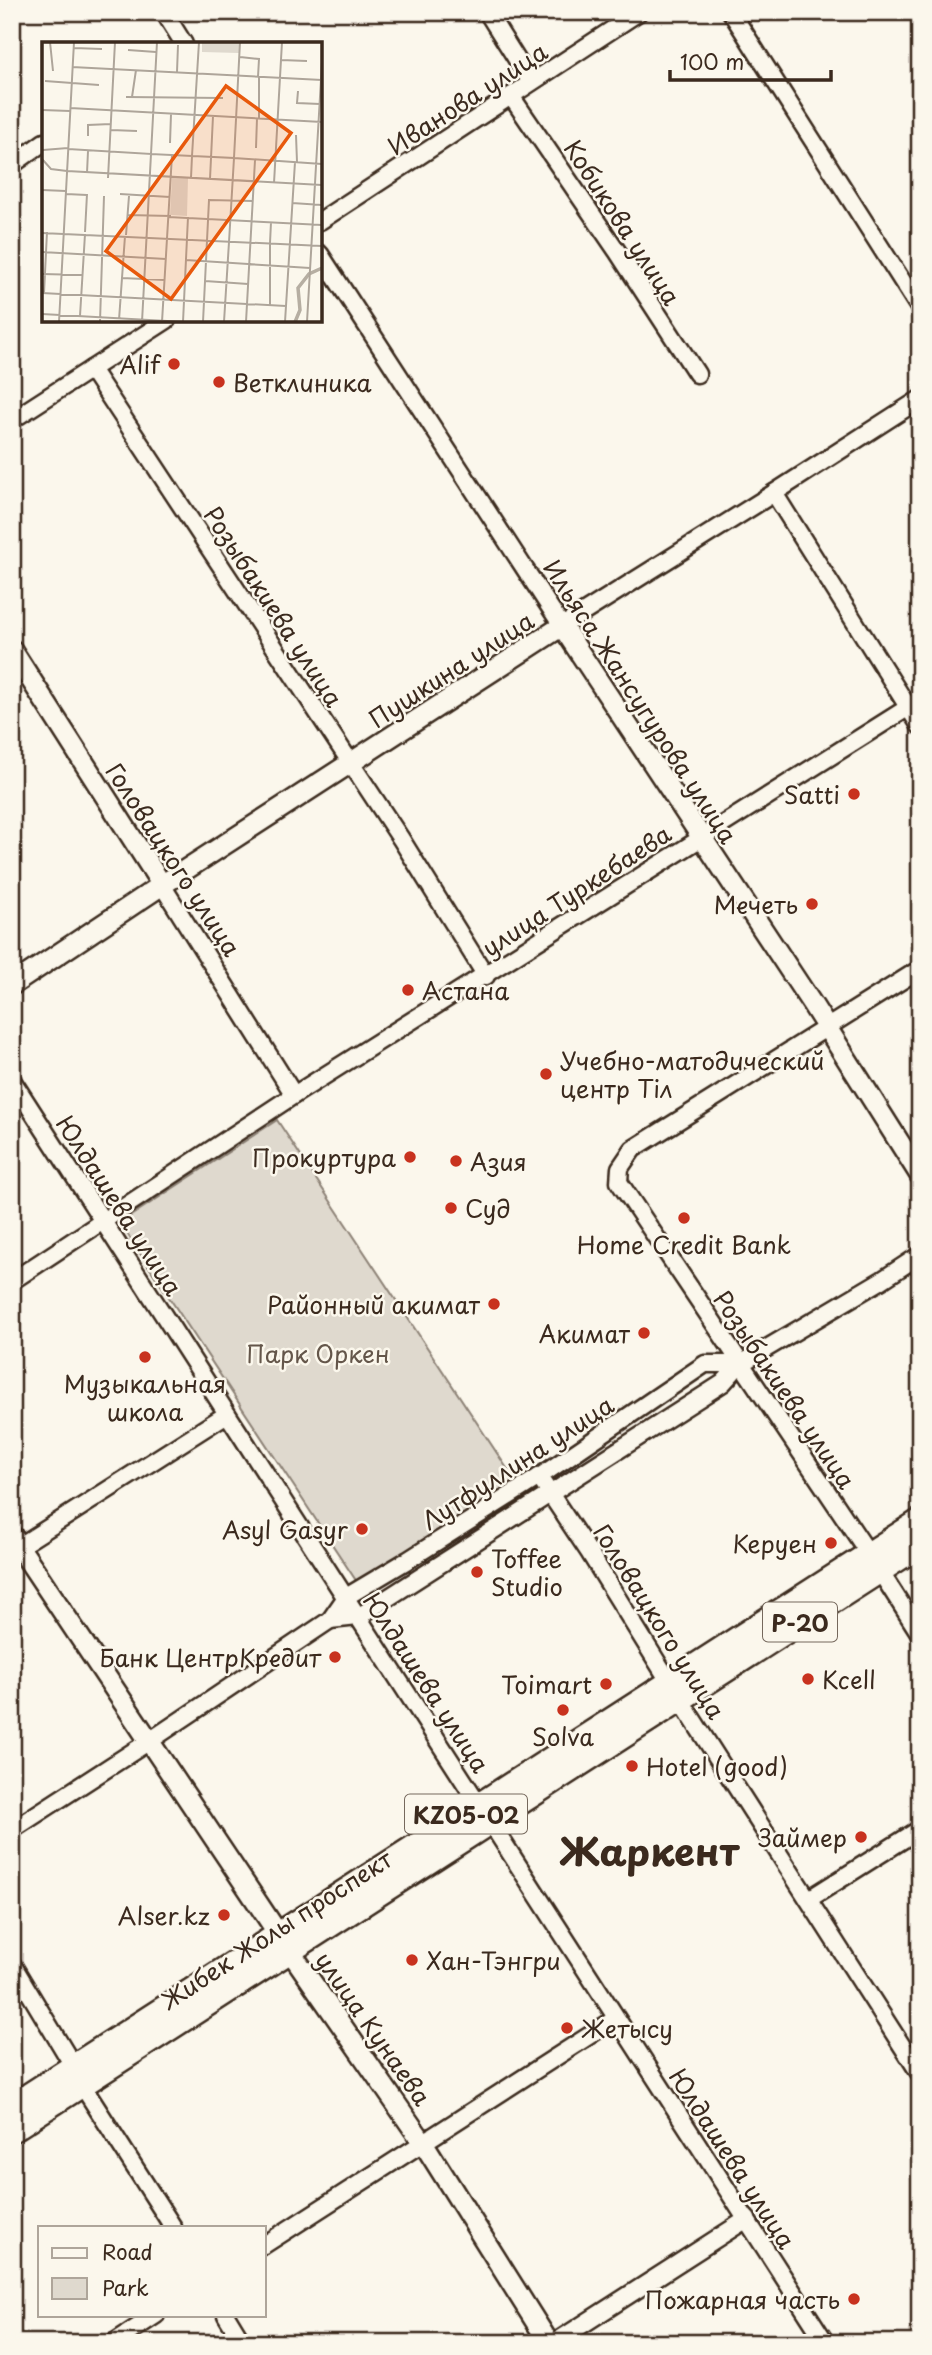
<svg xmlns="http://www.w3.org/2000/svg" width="932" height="2355" font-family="'Playpen Sans',sans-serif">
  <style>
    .green { fill: #dfd9ce; stroke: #8d8276; stroke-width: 2 }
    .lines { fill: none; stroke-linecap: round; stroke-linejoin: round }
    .minor-casing { stroke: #3b2a1e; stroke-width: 21 }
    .major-casing { stroke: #3b2a1e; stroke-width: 24 }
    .highway-casing { stroke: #3b2a1e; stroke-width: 28 }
    .minor { stroke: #fbf7ec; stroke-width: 16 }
    .major { stroke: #fbf7ec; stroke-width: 19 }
    .highway { stroke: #fbf7ec; stroke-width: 23 }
    .poi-dot { fill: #c8321e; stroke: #fbf7ec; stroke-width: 2.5 }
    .labels { text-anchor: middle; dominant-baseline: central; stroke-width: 5; stroke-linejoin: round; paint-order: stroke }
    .shield { fill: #fbf7ec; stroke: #75685c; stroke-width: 2 }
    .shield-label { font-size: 23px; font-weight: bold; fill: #3b2a1e }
    .street-label { font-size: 24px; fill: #3b2a1e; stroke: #fbf7ec }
    .poi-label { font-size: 24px; fill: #3b2a1e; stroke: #fbf7ec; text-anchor: end }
    .park-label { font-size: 24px; fill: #64564a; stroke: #fbf7ec }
    .town-label { font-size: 38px; font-weight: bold; fill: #3b2a1e; stroke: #fbf7ec }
    .inset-river { fill: none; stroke: #b6aea2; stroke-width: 3.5 }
    .inset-road { fill: none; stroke: #aea59a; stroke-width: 2 }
    .view { fill: #e8590c; fill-opacity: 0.15; stroke: #e8590c; stroke-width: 3.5 }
    .inset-edge { fill: none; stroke: #3b2a1e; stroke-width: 3.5 }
  </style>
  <rect width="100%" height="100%" fill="#fbf7ec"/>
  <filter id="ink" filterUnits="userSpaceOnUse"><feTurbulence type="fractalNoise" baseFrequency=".0143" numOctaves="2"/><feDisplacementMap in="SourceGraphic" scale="14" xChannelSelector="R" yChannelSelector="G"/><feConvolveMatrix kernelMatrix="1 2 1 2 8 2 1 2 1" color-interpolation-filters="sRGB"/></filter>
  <g filter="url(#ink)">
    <polygon class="green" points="277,1120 516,1482 359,1585 120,1223"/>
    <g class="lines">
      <defs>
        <g id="minor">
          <polyline points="164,12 184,44"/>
          <polyline points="487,12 531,82"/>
          <polyline points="731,12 920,309"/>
          <polyline points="511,96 617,251 697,374"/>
          <polyline points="12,165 44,142"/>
          <polyline points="320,221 639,12"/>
          <polyline points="320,254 562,626 774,493 920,399"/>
          <polyline points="91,369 401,839 486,976"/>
          <polyline points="12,420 167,320"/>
          <polyline points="774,493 920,726"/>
          <polyline points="162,885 294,1095"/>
          <polyline points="920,969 633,1149 620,1168 619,1182 869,1554 920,1634"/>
          <polyline points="12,1080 826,2343"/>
          <polyline points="12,1281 294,1095 920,700"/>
          <polyline points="539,1477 589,1552 690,1715 920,2074"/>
          <polyline points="12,1551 227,1414"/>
          <polyline points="330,1620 358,1617 723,1383 740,1364 882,1280 920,1255"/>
          <polyline points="12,1830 151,1740 330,1620 346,1597 408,1560 539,1477 705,1364 740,1364"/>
          <polyline points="809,1899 920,1829"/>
          <polyline points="12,1964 74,2067"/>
          <polyline points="82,2085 173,2227"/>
          <polyline points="264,2245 615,2019"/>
          <polyline points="226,2315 243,2343"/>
          <polyline points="113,2343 156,2315"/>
          <polyline points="554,2343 747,2219"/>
        </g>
        <g id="major">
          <polyline points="12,650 162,885"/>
          <polyline points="12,985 162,885 562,626 812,1004 920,1175"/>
          <polyline points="12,1536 279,1935 424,2144 549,2343"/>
        </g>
        <g id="highway">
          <polyline points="12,2106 920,1521"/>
          <polyline points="12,2130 920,1545"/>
        </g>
      </defs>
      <use href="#minor" class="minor-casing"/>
      <use href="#major" class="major-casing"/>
      <use href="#highway" class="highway-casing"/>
      <use href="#minor" class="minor"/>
      <use href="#major" class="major"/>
      <use href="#highway" class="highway"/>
    </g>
  </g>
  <g class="poi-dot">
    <circle cx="174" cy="364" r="7"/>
    <circle cx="219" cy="382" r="7"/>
    <circle cx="854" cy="794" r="7"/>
    <circle cx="812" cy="904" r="7"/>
    <circle cx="408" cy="990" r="7"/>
    <circle cx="546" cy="1074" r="7"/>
    <circle cx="410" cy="1157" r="7"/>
    <circle cx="456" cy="1161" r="7"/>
    <circle cx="451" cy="1208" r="7"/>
    <circle cx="684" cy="1218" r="7"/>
    <circle cx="494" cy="1304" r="7"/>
    <circle cx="644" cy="1333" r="7"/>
    <circle cx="145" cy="1357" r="7"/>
    <circle cx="362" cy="1529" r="7"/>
    <circle cx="831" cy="1543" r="7"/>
    <circle cx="477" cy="1572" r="7"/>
    <circle cx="335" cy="1657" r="7"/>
    <circle cx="808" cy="1679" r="7"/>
    <circle cx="606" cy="1684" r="7"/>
    <circle cx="563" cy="1710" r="7"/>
    <circle cx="632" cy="1766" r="7"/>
    <circle cx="861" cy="1837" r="7"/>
    <circle cx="224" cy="1915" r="7"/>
    <circle cx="412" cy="1960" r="7"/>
    <circle cx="567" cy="2028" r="7"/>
    <circle cx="854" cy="2299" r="7"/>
  </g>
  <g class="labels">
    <g class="shield">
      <rect x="763" y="1602.5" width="74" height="39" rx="5"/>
      <rect x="405" y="1794.5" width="122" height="39" rx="5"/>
    </g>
    <g class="shield-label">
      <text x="800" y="1622">Р-20</text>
      <text x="466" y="1814">KZ05-02</text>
    </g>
    <g class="street-label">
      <text transform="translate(467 98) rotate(-33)">Иванова улица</text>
      <text transform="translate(623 222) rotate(57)">Кобикова улица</text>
      <text transform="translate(274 606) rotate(57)">Розыбакиева улица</text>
      <text transform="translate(451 669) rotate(-33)">Пушкина улица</text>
      <text transform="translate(641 701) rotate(57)">Ильяса Жансугурова улица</text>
      <text transform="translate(174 859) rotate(57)">Головацкого улица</text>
      <text transform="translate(576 890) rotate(-33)">улица Туркебаева</text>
      <text transform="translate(120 1205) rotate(57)">Юлдашева улица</text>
      <text transform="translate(785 1389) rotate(56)">Розыбакиева улица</text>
      <text transform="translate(517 1462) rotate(-33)">Лутфуллина улица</text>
      <text transform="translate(660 1621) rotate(58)">Головацкого улица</text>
      <text transform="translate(427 1682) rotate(57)">Юлдашева улица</text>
      <text transform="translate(276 1929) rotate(-33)">Жибек Жолы проспект</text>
      <text transform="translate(374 2028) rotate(55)">улица Кунаева</text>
      <text transform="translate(733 2158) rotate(57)">Юлдашева улица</text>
    </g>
    <g class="poi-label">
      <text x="160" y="364">Alif</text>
      <text x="233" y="382" text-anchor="start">Ветклиника</text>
      <text x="840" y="794">Satti</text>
      <text x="798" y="904">Мечеть</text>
      <text x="422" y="990" text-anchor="start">Астана</text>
      <text x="560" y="1060" text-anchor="start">Учебно-матодический<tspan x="560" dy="28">центр Тіл</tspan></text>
      <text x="396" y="1157">Прокуртура</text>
      <text x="470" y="1161" text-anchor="start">Азия</text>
      <text x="465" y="1208" text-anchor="start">Суд</text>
      <text x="684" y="1244" text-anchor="middle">Home Credit Bank</text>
      <text x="480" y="1304">Районный акимат</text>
      <text x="630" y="1333">Акимат</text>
      <text x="145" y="1383" text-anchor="middle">Музыкальная<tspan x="145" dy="28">школа</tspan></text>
      <text x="348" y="1529">Asyl Gasyr</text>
      <text x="817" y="1543">Керуен</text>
      <text x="491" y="1558" text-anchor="start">Toffee<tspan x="491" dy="28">Studio</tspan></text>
      <text x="321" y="1657">Банк ЦентрКредит</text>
      <text x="822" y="1679" text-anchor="start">Kcell</text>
      <text x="592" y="1684">Toimart</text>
      <text x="563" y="1736" text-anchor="middle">Solva</text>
      <text x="646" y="1766" text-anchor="start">Hotel (good)</text>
      <text x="847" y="1837">Займер</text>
      <text x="210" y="1915">Alser.kz</text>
      <text x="426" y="1960" text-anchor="start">Хан-Тэнгри</text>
      <text x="581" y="2028" text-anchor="start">Жетысу</text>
      <text x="840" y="2299">Пожарная часть</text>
    </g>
    <g class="park-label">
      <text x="318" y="1353">Парк Оркен</text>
    </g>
    <g class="town-label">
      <text x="649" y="1850">Жаркент</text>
    </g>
  </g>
  <g transform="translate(42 42)">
    <rect width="280" height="280" fill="#fbf7ec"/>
    <path d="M160,0H197V11L160,10ZM130,136H146L145,174L128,173Z" fill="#dfd9ce"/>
    <path class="inset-river" d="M253,280L258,268L256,246L267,232L280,226"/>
    <path class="inset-road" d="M8,0L11,29M198,0L192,116L280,122M32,6L60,7M86,8L114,10M198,15L217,17L216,35M239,18L265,19M30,25L280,38M135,30L136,3M3,39L57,43M256,49L255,61L278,62M84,55L181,56M90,55L94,28M28,66L280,80M0,68L28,69M217,77V35M69,88L95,89M254,93L255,120M46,94V83L69,82M128,101L129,72M214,106L215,76M26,107L109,112L115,0M1,108L26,106M150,114L157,0M0,117L9,127L25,129M25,129L280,143M45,131L46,109M66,136L73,0M149,136L150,114M168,137L171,74M232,141L240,0M0,148L24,149M24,152L45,153M78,152L128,155M250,161L280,163M85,173L129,174M126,175L280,183M43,190L45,152M0,191L280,204M84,193L87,154M228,201L229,180M0,210L124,217M144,218L268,226M0,232L41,233M80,236L123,238M163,239L206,242M0,251L244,264M2,251L5,190M228,263V202M0,272L143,280M38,274L43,192M77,278L83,194M17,280L32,0M58,280L62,154M100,280L109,112L192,116L187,200M120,280L130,113M141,280L146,175M161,280L167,158L211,159M182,280L187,200M204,280L213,118M243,280L253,120M265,280L280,20"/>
    <path class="view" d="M184,44L249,91L129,257L64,209Z"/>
    <rect width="280" height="280" class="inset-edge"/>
  </g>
  <rect width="932" height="2355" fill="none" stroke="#fbf7ec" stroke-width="42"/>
  <rect x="21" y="21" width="890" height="2313" fill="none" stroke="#3b2a1e" stroke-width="2.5" filter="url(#ink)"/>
  <rect x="38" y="2226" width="228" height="91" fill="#fbf7ec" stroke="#aea59a" stroke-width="2"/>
  <rect x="52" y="2248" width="35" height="10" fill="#fbf7ec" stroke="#aea59a" stroke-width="2"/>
  <text x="102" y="2260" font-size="21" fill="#3b2a1e">Road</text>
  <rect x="52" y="2278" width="35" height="21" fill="#dfd9ce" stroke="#aea59a" stroke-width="2"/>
  <text x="102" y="2296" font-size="21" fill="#3b2a1e">Park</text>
  <path d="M670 70v10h161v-10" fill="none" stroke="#3b2a1e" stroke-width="3.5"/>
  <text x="680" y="70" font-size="21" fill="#3b2a1e" stroke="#fbf7ec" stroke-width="5" paint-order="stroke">100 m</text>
</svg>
